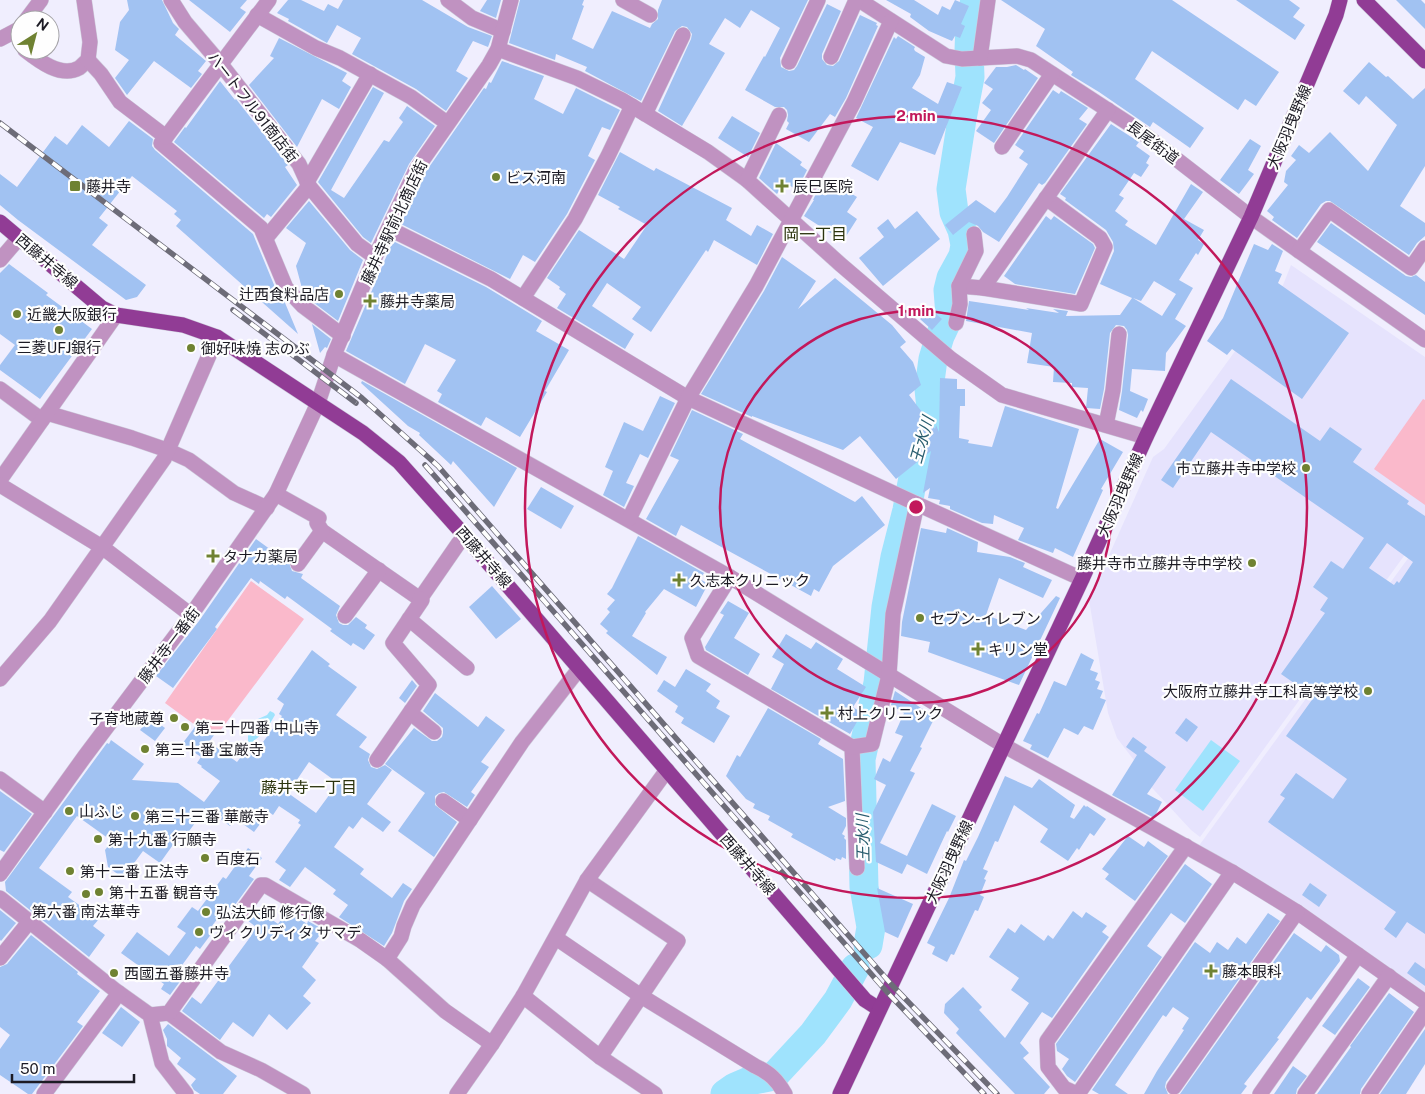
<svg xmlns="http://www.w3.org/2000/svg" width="1425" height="1094" font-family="'Public Sans','Noto Sans JP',sans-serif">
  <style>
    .built { fill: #e6e3fd }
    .green { fill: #fab9cb }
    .water { fill: #9fe3fd }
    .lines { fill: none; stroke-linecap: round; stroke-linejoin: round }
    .river { stroke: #9fe3fd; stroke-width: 29 }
    .building { fill: #a1c2f2; fill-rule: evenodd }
    .minor-casing { stroke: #ceccdb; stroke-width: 16 }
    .major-casing { stroke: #ceccdb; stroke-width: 16 }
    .minor { stroke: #c092c1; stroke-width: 15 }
    .major { stroke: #913c95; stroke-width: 15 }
    .rail-casing { stroke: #6d6c78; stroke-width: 5.5 }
    .rail { stroke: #fefefe; stroke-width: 4; stroke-dasharray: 11; stroke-linecap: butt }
    .ring { fill: none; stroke: #c2185b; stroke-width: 2.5 }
    .poi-dot { fill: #6f8232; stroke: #fefefe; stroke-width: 2 }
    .labels { text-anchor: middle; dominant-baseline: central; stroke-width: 4.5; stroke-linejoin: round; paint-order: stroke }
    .street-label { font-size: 15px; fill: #1c1b24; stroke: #fefefe }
    .poi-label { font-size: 15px; fill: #1c1b24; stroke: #fefefe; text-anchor: start }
    .neighbourhood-label { font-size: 16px; fill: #2b340d; stroke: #fefefe }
    .water-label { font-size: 16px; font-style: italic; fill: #275c6e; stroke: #fefefe }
    .centre { fill: #c2185b; stroke: #fefefe; stroke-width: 2.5 }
    .ring-label { font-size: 15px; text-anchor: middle; font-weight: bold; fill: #c2185b; stroke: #fefefe; stroke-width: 4.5; stroke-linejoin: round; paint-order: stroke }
  </style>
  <rect width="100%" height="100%" fill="#f0eefe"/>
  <g class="built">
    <polygon points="1291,265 1425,357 1425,527 1200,837 1191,830 1142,777 1143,772 1117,738 1108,713 1089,600 1153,457 1164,449 1283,285"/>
    <polygon points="1425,535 1425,994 1198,847"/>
  </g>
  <g class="green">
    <polygon points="1423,399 1425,400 1425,505 1374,469"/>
    <polygon points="251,581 304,619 217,735 198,721 195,725 165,703"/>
  </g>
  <g class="water">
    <polygon points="270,711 274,713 275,715 269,725 269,728 250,744 248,742 248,733 252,730 263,727 265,722 257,722 258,719 267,715"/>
    <polygon points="1211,740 1240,761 1203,811 1175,790"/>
  </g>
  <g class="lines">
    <g class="river">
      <polyline points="868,945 871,927 864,887 861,759 878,683 886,607 895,557 907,510 919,445 932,419 929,389 933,359 940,336 950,315 948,290 951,278 963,256 965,245 962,230 954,212 951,189 962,119 970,77 969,51 970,21 975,0"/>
      <polyline points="725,1094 735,1087 749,1081 774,1076 813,1034 838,1000 855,968"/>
    </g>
  </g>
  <g class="building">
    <polygon points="127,0 162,0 173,23 179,29 175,35 206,61 198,71 202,74 191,88 154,61 127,95 115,78 129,60 115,50 120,22 129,10"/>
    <polygon points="189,0 247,0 240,8 246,12 230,32"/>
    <polygon points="288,0 301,0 324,11 328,4 338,9 343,0 422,0 468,27 492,36 488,47 473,41 456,71 468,78 446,111 416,89 352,54 361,38 337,25 327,43 288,21 289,19 277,13"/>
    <polygon points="487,0 501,0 496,18 480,11"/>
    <polygon points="520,0 584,0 582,5 584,6 572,39 593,49 612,11 650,28 652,24 658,19 658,10 662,0 808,0 780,58 781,67 789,71 794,70 797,66 827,4 841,11 822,54 822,59 827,65 833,66 839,61 860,15 877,23 876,25 878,26 846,98 835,117 830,114 809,142 786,129 789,123 787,121 788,115 787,110 784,107 775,107 745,90 764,56 765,57 780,28 751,10 740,28 725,18 709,44 725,53 682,126 658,111 691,39 692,34 687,27 682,26 675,31 641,101 585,71 587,67 556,54 555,60 509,43"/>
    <polygon points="886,0 914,0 938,15 942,6 950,10 955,0 969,6 961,24 965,26 960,38 955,36 952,41 929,31 910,17 911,14"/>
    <polygon points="1001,0 1172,0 1279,72 1256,106 1245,99 1238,110 1152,51 1135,79 1204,128 1190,148 1153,122 1150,127 1099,92 1071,75 1073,72 1036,46 1045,29"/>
    <polygon points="1236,0 1289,0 1300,8 1293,17 1305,25 1295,40"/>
    <polygon points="1396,0 1421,0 1425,4 1425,29"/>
    <polygon points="898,36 915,47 914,49 915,51 925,57 920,75 912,88 938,104 947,82 962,87 935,155 900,142 878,181 851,166 873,127 856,118 894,37 896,39"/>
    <polygon points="279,38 347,73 342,81 351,87 339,109 322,99 297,147 249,85 274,58 270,56"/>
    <polygon points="502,61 544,76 534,99 563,114 576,88 620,110 610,130 602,127 588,156 595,160 567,214 535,262 523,255 510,279 401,224 425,173 484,88 486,89 489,82 491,83"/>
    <polygon points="1369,62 1386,77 1388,76 1413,99 1425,88 1425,166 1400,206 1425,223 1425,236 1417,243 1409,255 1330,201 1326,201 1321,204 1297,238 1272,220 1274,217 1267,211 1288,185 1284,182 1286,171 1296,160 1291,156 1299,145 1309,153 1330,132 1368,171 1397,125 1366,96 1359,105 1343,91"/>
    <polygon points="1016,65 1024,70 1025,69 1038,78 994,143 976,131 991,110 982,103 993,89 984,83 996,67 1007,67"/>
    <polygon points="220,81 235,100 236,99 288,165 285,167 297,185 271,217 267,214 264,218 174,142 185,127 186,128"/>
    <polygon points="373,87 384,93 331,190 344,198 384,140 389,142 403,122 399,118 407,106 435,126 409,164 371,243 363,237 318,182"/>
    <polygon points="1053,90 1059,94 1061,91 1088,108 1079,119 1087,124 1045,183 1042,185 1039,183 999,242 983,232 978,226 969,222 953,235 945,225 976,200 995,213 1007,197 1028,164 1019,158 1024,151 1015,145"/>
    <polygon points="732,116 760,133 748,157 718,138"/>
    <polygon points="129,121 153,139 152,146 155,150 253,234 277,292 283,298 298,334 176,226 181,220 174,214 177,211 132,176 99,218 108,225 92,245 146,285 137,297 126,300 18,220 0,205 0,174 17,187 55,136 67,145 82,125 109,147"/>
    <path d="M1111,124L1139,142L1136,146L1150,156L1146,163L1149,165L1141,177L1134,173L1119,195L1124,198L1115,211L1128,221L1125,225L1156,245L1191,184L1203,192L1184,219L1204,230L1198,240L1204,244L1198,255L1196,253L1179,280L1193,288L1175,319L1186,326L1166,353L1165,371L1132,369L1130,391L1148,399L1143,412L1141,410L1137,418L1119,410L1122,391L1128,335L1127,330L1124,326L1116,325L1110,333L1104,389L1100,409L1086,408L1088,388L1072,387V383L1053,382L1054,367L1027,363L1032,333L966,321L969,301L1029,310L1026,308L1059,313L1053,309L1068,311L1066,316L1120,315L1132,298L1100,284L1114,251L1113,242L1106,230L1065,200L1066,198L1060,194ZM1154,281L1176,294L1162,316L1133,298L1141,301Z"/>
    <polygon points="1250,139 1261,146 1248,170 1254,174 1239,194 1220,180"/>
    <polygon points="776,143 802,162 800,165 807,170 797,190 784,182 777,194 759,178"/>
    <polygon points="620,152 654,171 656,168 732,208 726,220 751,236 757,225 773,234 757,265 714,240 708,252 706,250 651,332 632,319 641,307 607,283 592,306 634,334 625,349 557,308 566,294 559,289 560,287 547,278 579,230 624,259 647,225 618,209 620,207 598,195"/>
    <polygon points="823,179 831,181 857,197 847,212 857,219 843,241 804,216 814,200 813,200"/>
    <polygon points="309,201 350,250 363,260 338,321 309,299 303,292 296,266 306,243 286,228"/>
    <polygon points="917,211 940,239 883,286 859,258 884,237 877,228 888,219 895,229"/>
    <polygon points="1046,216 1051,220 1054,216 1093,244 1095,248 1075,294 1015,284 1004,276"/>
    <polygon points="1331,223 1406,276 1411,277 1416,275 1425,282 1425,315 1317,242"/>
    <polygon points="393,241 486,287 542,321 536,331 569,350 545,391 547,392 520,437 486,417 481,426 438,402 442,394 437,391 456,360 425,344 405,384 346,351"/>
    <polygon points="1254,244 1268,250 1272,244 1283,251 1275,271 1282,274 1278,283 1349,333 1302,399 1232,349 1227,355 1207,341 1223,318"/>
    <polygon points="782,257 816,281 798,309 835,278 892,325 906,342 900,347 913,362 921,385 909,395 935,429 936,425 939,432 940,378 957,379 957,389 965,389 965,406 960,406 959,438 969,440 968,443 992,447 1005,406 1079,429 1056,508 1058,509 1100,439 1123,452 1101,489 1103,490 1073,557 1055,548 1053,553 1018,540 1024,528 994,515 993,524 982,523 950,509 950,506 939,504 940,500 928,498 930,488 923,493 931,451 896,479 860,436 843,450 752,416 752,417 701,394 764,291"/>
    <polygon points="9,264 48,293 46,295 92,329 40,399 0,370 0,365 15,345 0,334 0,273"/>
    <polygon points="929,308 942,319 932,330 920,319"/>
    <polygon points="312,324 331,339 327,348 325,347 320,353"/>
    <path d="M1231,379L1320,441L1330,427L1362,449L1353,462L1409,501L1407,504L1425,516V934L1407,922L1396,938L1384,929L1396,912L1268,822L1285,798L1280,795L1296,773L1333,799L1347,779L1286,736L1314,697L1281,674L1325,613L1320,610L1328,598L1313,587L1331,561L1343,569L1364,538L1211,432L1173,488L1161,480ZM1387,543L1413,562L1399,583L1397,581L1394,585L1369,568Z"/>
    <polygon points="362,381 517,468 494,507 453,461 451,465 419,435 420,433 408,426 361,383"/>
    <polygon points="660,396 675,403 648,458 640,454 626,483 634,486 624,507 603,495 613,471 605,467 624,422 643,431"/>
    <polygon points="692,410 743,434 740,439 855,502 862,496 885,525 833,566 819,592 814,589 811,596 681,525 676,536 646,519 679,460 670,456"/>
    <polygon points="541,487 574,506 561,529 527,509"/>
    <polygon points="921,528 946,533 947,528 978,542 977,552 1010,557 1025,563 1023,567 1052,580 1043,598 999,578 986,615 1026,630 1056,596 1060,598 1019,685 928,652 930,642 901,636 902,622"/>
    <polygon points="638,536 704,573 700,579 708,584 696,607 664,589 645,612 646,613 632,636 667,657 657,675 606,633 608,631 600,624 610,612 607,609 615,600 607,594 612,588"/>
    <polygon points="256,539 289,563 292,571 303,574 301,578 340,606 336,615 339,623 343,625 348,625 356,617 367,625 365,628 375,635 364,650 353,643 351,646 330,631 332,629 287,596 285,599 260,581 259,584 251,578 215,627 217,629 173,688 156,676 199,621"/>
    <polygon points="492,586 521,619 496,639 469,607"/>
    <polygon points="728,601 749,613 734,638 760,654 748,675 706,650 705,647 724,615 720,613"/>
    <polygon points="786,634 811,649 816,642 843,659 837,669 866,687 853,707 862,713 850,734 771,689 784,664 772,657"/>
    <path d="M312,650L330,664L328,666L357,687L336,715L367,737L359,747L370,754L368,760L371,767L377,769L385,765L392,770L367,804L391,822L383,832L362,817L353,829L349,826L334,847L364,869L360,874L392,898L403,883L412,889L404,901L392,933L384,946L339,917L348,905L333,894L336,890L305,867L290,887L279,880L286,870L275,862L301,825L298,823L300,820L279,806L273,815L269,812L254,832L236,819L230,826L206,808L184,838L180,835L160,863L143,851L123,878L108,867L105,850L112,841L77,816L39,868L72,892L68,897L99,919L93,926L105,935L89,957L6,891L5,882L107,743L109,744L111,740L144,764L132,780L178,783L204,802L220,781L201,767L202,766L197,763L201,757L182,744L198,723L214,735L209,742L237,762L248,748L255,753L282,716L279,714L284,704L277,699ZM309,762L338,783L316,813L288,793Z"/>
    <polygon points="1081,653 1094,660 1090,670 1098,673 1095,680 1100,682 1097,689 1103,691 1100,698 1106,700 1093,730 1084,726 1078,735 1064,728 1048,758 1030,749 1032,745 1023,741 1037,713 1039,714 1054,681 1066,686"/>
    <polygon points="686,669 711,684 706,691 720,701 716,708 730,716 714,743 681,723 684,718 675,712 678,706 657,691 664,680 675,687"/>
    <polygon points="412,680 417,686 405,703 399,698"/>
    <polygon points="895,691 935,717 920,747 922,748 910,771 915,773 880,843 907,856 932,804 956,816 948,832 947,831 927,874 907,864 902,874 876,862 873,812 886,785 874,779 883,758 890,762 903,736 895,733 904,713 891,705"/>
    <polygon points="435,693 478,727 486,716 505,730 481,762 489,767 471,792 475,795 467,807 444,792 439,793 435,796 435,805 457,822 434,857 398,831 425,793 385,764 414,728 432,741 437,741 442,737 443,733 443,728 423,711"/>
    <polygon points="768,708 821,739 818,744 843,759 845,801 828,807 846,818 846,826 842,834 845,836 844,838 846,840 846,859 842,857 841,860 836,858 835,861 791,837 793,834 768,820 770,816 753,808 755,804 746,799 726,776 737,755 740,757"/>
    <polygon points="150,717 165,728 155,741 140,730"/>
    <polygon points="1186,718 1198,727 1187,742 1175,733"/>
    <polygon points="1133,737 1147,747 1144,751 1166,767 1147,794 1162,802 1154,818 1112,795 1137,755 1126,747"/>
    <polygon points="1005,776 1032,788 1039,779 1075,805 1070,817 1074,819 1084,805 1086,807 1087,806 1106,819 1094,836 1090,833 1079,850 1077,848 1068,861 1040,842 1048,829 1014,805 998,842 995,841 983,869 988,871 984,879 986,880 980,895 984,897 978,911 975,910 954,955 951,954 947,962 932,954 935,947 927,943 949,898 964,860 966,861 978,837"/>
    <polygon points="0,791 32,814 4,852 0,850"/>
    <polygon points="1128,836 1144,847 1148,841 1168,856 1135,901 1105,879 1109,874 1102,869"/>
    <polygon points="248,848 262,858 249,876 254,879 232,909 227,906 212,926 215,929 200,949 196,946 180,968 187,972 170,995 161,989 164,984 121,953 137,932 169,956 186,933 177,927 192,907 198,911 223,877 226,879"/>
    <polygon points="1185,864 1212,884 1185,923 1171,913 1147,946 1162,957 1075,1082 1067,1076 1062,1069 1069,1059 1057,1051 1056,1044"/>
    <polygon points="1310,883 1327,895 1319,907 1302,895"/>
    <polygon points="877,888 913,904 898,938 885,932"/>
    <polygon points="256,908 278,924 288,910 307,924 308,921 324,930 315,941 319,943 302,967 316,980 303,996 311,1003 287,1030 269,1014 253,1037 233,1022 220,1040 182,1011 192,997 201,1004 251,936 250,935 256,927 247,920"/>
    <polygon points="0,910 16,923 1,941 0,940"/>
    <polygon points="1073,911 1082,918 1086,912 1107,926 1102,932 1109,937 1052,1018 1042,1012 1020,1043 1029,1053 1023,1058 1050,1087 1044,1094 1015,1094 956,1033 959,1029 944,1013 945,1004 963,987 982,1007 979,1010 1005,1038 1029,1003 1011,990 1019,978 989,957 1008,928 1015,933 1021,924 1044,941 1048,935 1053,939"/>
    <polygon points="1268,913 1280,921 1166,1082 1165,1087 1168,1094 1144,1094 1157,1071 1184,1030 1182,1029 1189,1018 1173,1007 1166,1017 1163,1015 1115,1085 1128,1094 1099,1094 1092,1090 1195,942 1210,953 1217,942 1228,950 1237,937 1246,944"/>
    <polygon points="1294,933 1321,952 1326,945 1339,955 1340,961 1311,1000 1307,997 1277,1038 1279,1039 1244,1084 1247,1086 1241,1094 1180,1094"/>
    <polygon points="31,935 78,972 77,974 100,991 77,1022 83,1026 32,1094 28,1094 0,1075 0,1049 10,1035 0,1027 0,967 7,964"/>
    <polygon points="1415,962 1425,969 1425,986 1407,973"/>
    <polygon points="1358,978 1370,987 1335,1035 1322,1026"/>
    <polygon points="1389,993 1414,1012 1361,1089 1360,1094 1317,1094 1351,1047 1350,1046"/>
    <polygon points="121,1007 140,1022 122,1047 102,1033"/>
    <polygon points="168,1024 237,1076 223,1094 200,1094 194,1090 191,1085 196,1079 177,1064 181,1058 167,1046 167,1039 163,1030"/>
    <polygon points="1425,1029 1425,1064 1406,1094 1380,1094"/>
    <polygon points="1293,1066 1307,1076 1297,1089 1296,1094 1274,1094"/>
  </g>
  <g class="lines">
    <defs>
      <g id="minor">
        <polyline points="171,0 185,22 220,63 299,164 309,186 357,244 375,257"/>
        <polyline points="448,0 472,18 503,31"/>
        <polyline points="623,0 650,15"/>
        <polyline points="859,0 946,56 962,59 1017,56 1031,60 1140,131 1251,217 1425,340"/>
        <polyline points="257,15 316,48 340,58 411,97 447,123"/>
        <polyline points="26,20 41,0"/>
        <polyline points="0,39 19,29"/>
        <polyline points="498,49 577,78 622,100 708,152 747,180 840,264 951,359 1002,395 1146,437"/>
        <path d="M25,50C39,61 61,78 79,68C82,66 85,62 88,60L90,42L84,0"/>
        <polyline points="831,57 856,0"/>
        <polyline points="980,58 988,0"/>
        <polyline points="88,60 101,74 120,102 166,137 161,143 261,228 286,288 303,306 343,336"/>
        <polyline points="789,62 818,0"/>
        <polyline points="645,114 683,35"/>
        <polyline points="166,137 269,0"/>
        <polyline points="1002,147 1052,74"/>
        <polyline points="747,180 779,115"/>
        <polyline points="307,182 370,74"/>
        <polyline points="390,229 491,279 688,398 917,504 1082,579"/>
        <polyline points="266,238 309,186"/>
        <polyline points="1299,251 1329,210 1411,268 1425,248"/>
        <polyline points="0,260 19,238"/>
        <polyline points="959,286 983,288 1081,304 1105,247 1100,238 1046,198"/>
        <polyline points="983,288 1108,110"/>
        <polyline points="523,298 575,219 608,156 632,106"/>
        <polyline points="956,323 960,304 959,286 976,251 974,234"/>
        <polyline points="334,355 730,577 1003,745 1232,872 1297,912 1425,1002"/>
        <polyline points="0,389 42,420"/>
        <polyline points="47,413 132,438 167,450 189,460 234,493 267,508"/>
        <polyline points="1106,425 1113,390 1119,334"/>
        <polyline points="0,480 116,315"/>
        <polyline points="0,485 102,547 191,615"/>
        <polyline points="276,494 319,518 317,523 322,531 420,599 458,544 465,536"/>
        <polyline points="629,519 688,398 756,286 854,102 891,21"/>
        <polyline points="298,564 322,531"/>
        <polyline points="730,577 692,638 698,656 852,747 857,868"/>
        <polyline points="345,616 379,570"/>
        <polyline points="409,619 467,668"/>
        <polyline points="0,679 50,621 164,459 217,337"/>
        <polyline points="411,711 413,715 434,732"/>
        <polyline points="852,747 872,744 889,675 893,614 917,504"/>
        <polyline points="377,760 429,685 393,643 422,600 420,599"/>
        <polyline points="0,779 45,812"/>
        <polyline points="443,801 470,820"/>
        <polyline points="0,874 85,756 191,615 276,494 318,403 334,355 375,257 417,168 489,65 498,49 511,0"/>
        <polyline points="587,880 678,941 600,1057"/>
        <polyline points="0,898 115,990 150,1015 162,1063 186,1094"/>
        <path d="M556,938L641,996L755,1066C770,1073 777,1080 785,1094"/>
        <polyline points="0,958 29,922"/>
        <polyline points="387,959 445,1011 492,1044"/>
        <polyline points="523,996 600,1057 655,1094"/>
        <polyline points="169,1013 221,1052 261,1070 303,1094"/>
        <polyline points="150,1015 169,1013 261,885 265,885 360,940 387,959 401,937 404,926 413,905 522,742 579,669"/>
        <polyline points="1174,1087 1297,912"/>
        <polyline points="44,1094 119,993"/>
        <polyline points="457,1094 492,1044 523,996 587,880 667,770"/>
        <polyline points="1077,1094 1064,1088 1048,1067 1047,1041 1186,846"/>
        <polyline points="1078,1094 1232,872"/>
        <polyline points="1260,1094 1358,955"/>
        <polyline points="1305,1094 1389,976"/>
        <polyline points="1369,1094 1425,1012"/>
      </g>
      <g id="major">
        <polyline points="1364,0 1425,61"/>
        <polyline points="0,222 102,308 116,315 183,325 217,337 363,433 399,462 465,536 865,1000 879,1009"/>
        <polyline points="840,1094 1082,579 1146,437 1251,217 1336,15 1340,0"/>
      </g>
    </defs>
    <use href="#minor" class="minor-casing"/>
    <use href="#major" class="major-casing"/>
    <use href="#minor" class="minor"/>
    <use href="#major" class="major"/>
    <defs>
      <g id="rail">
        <polyline points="0,123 362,398 438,466 891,984 997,1094"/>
        <polyline points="233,310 356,403"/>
        <polyline points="425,465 887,992 984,1094"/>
      </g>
    </defs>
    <use href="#rail" class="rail-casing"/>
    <use href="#rail" class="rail"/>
  </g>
  <g class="ring">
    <circle cx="916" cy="507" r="196"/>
    <circle cx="916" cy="507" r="391"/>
  </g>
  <g class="poi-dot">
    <circle cx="496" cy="177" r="5"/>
    <rect x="69" y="180" width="12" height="12" rx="2.5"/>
    <path d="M779.5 178.5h5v5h5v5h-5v5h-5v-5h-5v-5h5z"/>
    <circle cx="339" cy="294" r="5"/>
    <path d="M367.5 293.5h5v5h5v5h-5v5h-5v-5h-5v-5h5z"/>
    <circle cx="17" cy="314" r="5"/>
    <circle cx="59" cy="330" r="5"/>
    <circle cx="191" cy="348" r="5"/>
    <circle cx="1306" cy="468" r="5"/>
    <path d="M210.5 548.5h5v5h5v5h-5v5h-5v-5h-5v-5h5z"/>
    <circle cx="1252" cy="563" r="5"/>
    <path d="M676.5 572.5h5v5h5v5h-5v5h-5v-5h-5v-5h5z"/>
    <circle cx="920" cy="618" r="5"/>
    <path d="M975.5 641.5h5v5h5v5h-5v5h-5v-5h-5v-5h5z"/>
    <circle cx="1368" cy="691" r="5"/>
    <path d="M824.5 705.5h5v5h5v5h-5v5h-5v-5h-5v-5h5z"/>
    <circle cx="174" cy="718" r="5"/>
    <circle cx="185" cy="727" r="5"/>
    <circle cx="145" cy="749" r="5"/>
    <circle cx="69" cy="811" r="5"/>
    <circle cx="135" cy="816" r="5"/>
    <circle cx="98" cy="839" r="5"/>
    <circle cx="205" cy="858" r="5"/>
    <circle cx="70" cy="871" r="5"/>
    <circle cx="99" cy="892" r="5"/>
    <circle cx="86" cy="894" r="5"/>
    <circle cx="206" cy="912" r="5"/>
    <circle cx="199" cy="932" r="5"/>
    <path d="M1208.5 963.5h5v5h5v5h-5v5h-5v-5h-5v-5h5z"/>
    <circle cx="114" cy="973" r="5"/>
  </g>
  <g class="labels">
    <g class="street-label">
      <text transform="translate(253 107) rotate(52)">ハートフル91商店街</text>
      <text transform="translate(1289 127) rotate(-67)">大阪羽曳野線</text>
      <text transform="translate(1153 142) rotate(37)">長尾街道</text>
      <text transform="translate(394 222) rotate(-65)">藤井寺駅前北商店街</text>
      <text transform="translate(47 261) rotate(40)">西藤井寺線</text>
      <text transform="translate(1120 495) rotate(-66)">大阪羽曳野線</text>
      <text transform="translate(484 557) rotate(49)">西藤井寺線</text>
      <text transform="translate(169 645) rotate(-53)">藤井寺一番街</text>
      <text transform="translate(949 862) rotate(-65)">大阪羽曳野線</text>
      <text transform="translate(748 864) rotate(49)">西藤井寺線</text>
    </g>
    <g class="poi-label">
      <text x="506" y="177">ビス河南</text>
      <text x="86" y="186">藤井寺</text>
      <text x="793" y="186">辰巳医院</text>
      <text x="329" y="294" text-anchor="end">辻西食料品店</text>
      <text x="380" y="301">藤井寺薬局</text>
      <text x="27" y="314">近畿大阪銀行</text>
      <text x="59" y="347" text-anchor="middle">三菱UFJ銀行</text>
      <text x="201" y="348">御好味焼 志のぶ</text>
      <text x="1296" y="468" text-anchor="end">市立藤井寺中学校</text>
      <text x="223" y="556">タナカ薬局</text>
      <text x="1242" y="563" text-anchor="end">藤井寺市立藤井寺中学校</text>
      <text x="690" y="580">久志本クリニック</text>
      <text x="930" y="618">セブン-イレブン</text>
      <text x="988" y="649">キリン堂</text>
      <text x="1358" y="691" text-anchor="end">大阪府立藤井寺工科高等学校</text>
      <text x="838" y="713">村上クリニック</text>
      <text x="164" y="718" text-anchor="end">子育地蔵尊</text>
      <text x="195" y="727">第二十四番 中山寺</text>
      <text x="155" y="749">第三十番 宝厳寺</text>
      <text x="79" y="811">山ふじ</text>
      <text x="145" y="816">第三十三番 華厳寺</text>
      <text x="108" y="839">第十九番 行願寺</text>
      <text x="215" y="858">百度石</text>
      <text x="80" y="871">第十二番 正法寺</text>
      <text x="109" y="892">第十五番 観音寺</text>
      <text x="86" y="911" text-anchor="middle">第六番 南法華寺</text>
      <text x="216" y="912">弘法大師 修行像</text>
      <text x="209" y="932">ヴィクリディタ サマデ</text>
      <text x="1222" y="971">藤本眼科</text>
      <text x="124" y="973">西國五番藤井寺</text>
    </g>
    <g class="neighbourhood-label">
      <text x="815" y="234">岡一丁目</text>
      <text x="309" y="787">藤井寺一丁目</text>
    </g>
    <g class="water-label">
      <text transform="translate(922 440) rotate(-74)">王水川</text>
      <text transform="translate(863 838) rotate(-91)">王水川</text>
    </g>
  </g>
  <circle cx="916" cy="507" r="8" class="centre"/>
  <g class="ring-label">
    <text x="916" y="121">2 min</text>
    <text x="916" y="316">1 min</text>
  </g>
  <g transform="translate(35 35) rotate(36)"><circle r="24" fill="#fefefe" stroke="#a4a3a7"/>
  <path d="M0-4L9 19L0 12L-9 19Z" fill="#6f8232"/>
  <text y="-8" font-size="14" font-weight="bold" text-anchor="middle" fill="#1c1b24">N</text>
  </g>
  <path d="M12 1074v8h122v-8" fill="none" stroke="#1c1b24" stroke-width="2.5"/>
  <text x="20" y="1074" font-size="15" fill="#1c1b24" stroke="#fefefe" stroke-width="4" paint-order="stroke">50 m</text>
</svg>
